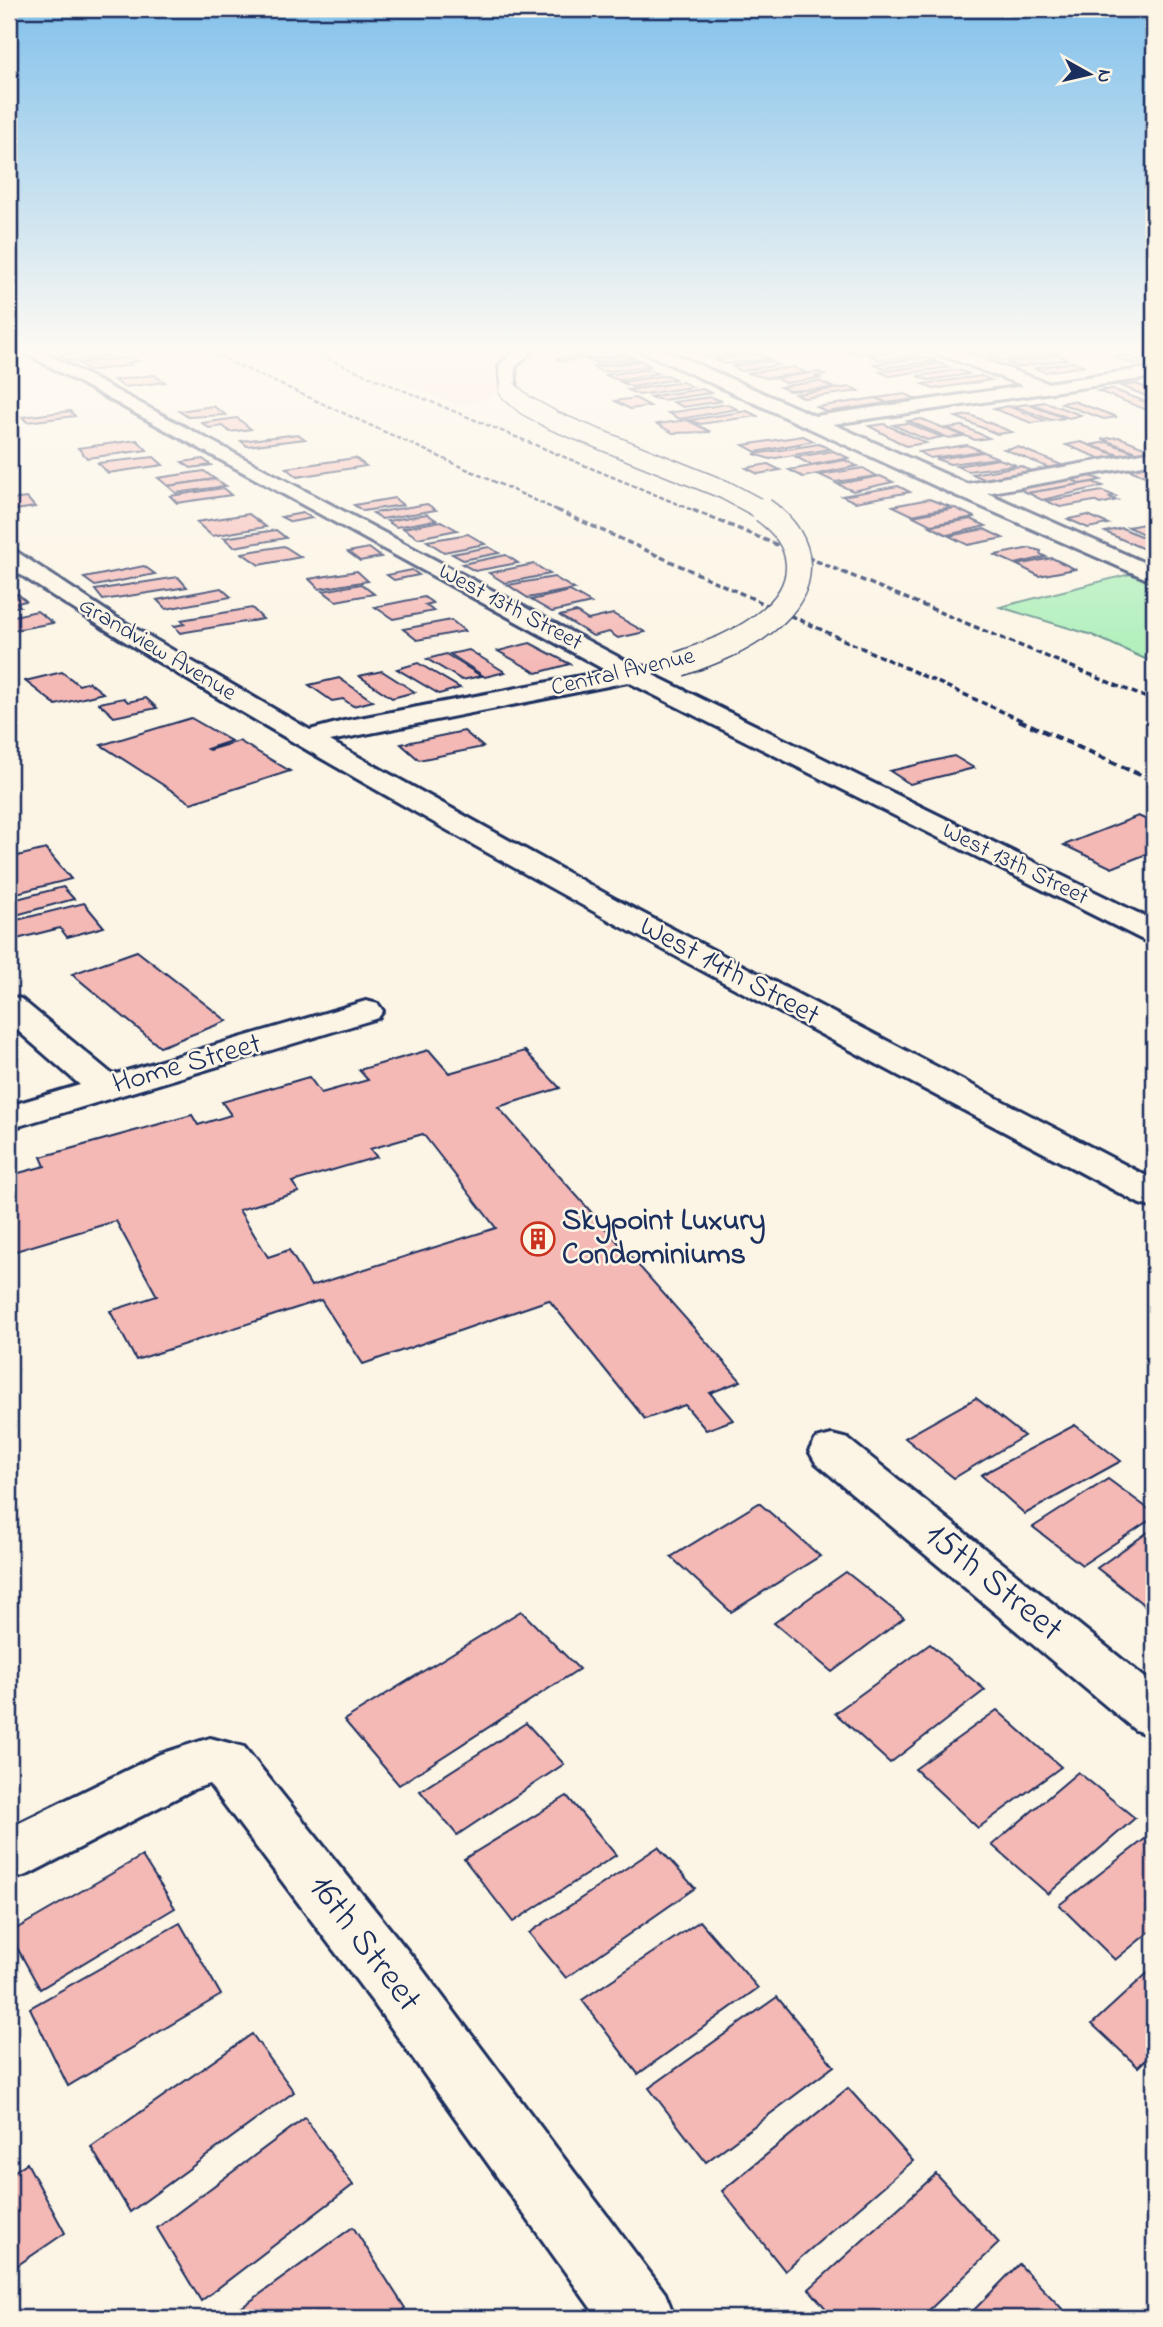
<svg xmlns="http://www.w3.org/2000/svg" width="1163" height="2327" font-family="'Indie Flower',sans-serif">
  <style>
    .built { fill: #fae3d7 }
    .green { fill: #acefb9; stroke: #648f8c; stroke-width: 2 }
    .building { fill: #f4b8b5; stroke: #1b2f5e; stroke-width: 2; fill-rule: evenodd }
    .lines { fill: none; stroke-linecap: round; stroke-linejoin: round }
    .minor-casing { stroke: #1b2f5e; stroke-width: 6 }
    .minor { fill: #fcf5e5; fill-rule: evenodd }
    .rail-far2 { stroke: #1b2f5e; stroke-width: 2.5; stroke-dasharray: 5 2.5; stroke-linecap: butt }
    .rail-far1 { stroke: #1b2f5e; stroke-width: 3.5; stroke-dasharray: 6 3.5; stroke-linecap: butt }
    .rail { stroke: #1b2f5e; stroke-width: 4.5; stroke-dasharray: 8 4.5; stroke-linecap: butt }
    .minor-bridge-far1-casing { stroke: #1b2f5e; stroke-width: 21; stroke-linecap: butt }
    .minor-bridge-casing { stroke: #1b2f5e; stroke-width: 27; stroke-linecap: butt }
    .minor-bridge-far1 { stroke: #fcf5e5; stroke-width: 18 }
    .minor-bridge { stroke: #fcf5e5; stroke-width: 24 }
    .labels { text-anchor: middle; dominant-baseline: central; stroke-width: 5; stroke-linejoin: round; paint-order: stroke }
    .far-street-label { font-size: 24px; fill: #1b2f5e; stroke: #fcf5e5 }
    .street-label { font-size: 30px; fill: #1b2f5e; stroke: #fcf5e5 }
    .poi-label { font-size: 30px; font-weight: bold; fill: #1b2f5e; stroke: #fcf5e5; text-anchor: start }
    .near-street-label { font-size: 37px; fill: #1b2f5e; stroke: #fcf5e5 }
  </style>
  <rect width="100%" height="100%" fill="#fcf5e5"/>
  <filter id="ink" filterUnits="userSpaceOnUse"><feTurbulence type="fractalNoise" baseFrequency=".0143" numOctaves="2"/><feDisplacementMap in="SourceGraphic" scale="14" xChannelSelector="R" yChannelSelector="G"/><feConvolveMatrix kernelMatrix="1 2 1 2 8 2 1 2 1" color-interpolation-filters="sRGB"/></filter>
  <g filter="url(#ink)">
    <polygon class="built" points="314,347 528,347 516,355 508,390 463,407"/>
    <polygon class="green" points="1130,574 1154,581 1154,663 1092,635 1000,607"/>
    <g class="building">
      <polygon points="747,347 757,351 710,358 701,354"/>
      <polygon points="873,347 901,347 856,354 847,350"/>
      <polygon points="999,347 1031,347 990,354 979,350"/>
      <polygon points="1134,347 1154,347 1154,351 1135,354 1126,350 1137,348"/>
      <polygon points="1045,348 1059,352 1002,361 989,356"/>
      <polygon points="99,350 108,356 69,361 61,355"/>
      <polygon points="906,350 919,355 880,360 868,355"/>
      <polygon points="614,351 621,355 562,361 556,359"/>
      <polygon points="758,354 769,359 725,364 716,360"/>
      <polygon points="629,355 634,358 594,363 588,360"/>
      <polygon points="1057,355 1068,359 1017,367 1006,363"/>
      <polygon points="1126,355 1147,363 1135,364 1113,357"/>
      <polygon points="131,357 138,361 127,363 131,365 89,371 79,363"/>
      <polygon points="925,357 935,361 884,368 874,364"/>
      <polygon points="634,358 640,360 599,366 594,363"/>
      <polygon points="642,361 650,366 602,372 593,367"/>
      <polygon points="770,361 779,365 741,371 732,366"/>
      <polygon points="1073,362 1085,366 1045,372 1034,368"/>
      <polygon points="939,363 949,367 890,376 880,372"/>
      <polygon points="793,367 807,373 767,378 747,373"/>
      <polygon points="650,369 658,373 619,380 605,375"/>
      <polygon points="958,370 970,374 928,380 917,376"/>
      <polygon points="819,372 825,375 815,376 820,378 785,383 775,378"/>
      <polygon points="154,375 165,382 124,387 114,380"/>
      <polygon points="667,375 675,379 632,387 621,382"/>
      <polygon points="981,376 991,380 933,389 923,384"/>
      <polygon points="819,381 834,388 789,391 780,387"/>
      <polygon points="683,382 692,387 639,395 628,390"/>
      <polygon points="1136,384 1154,391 1154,399 1121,386"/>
      <polygon points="850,387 859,391 804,398 795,394"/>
      <polygon points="702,389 711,393 663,400 648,397"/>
      <polygon points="1112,389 1154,405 1154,408 1147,410 1098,391"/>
      <polygon points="905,394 916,399 887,403 876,398"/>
      <polygon points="711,397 722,401 683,407 673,402"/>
      <polygon points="635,398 650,406 630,409 615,401"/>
      <polygon points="876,398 887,403 827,412 817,407"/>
      <polygon points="1073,401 1117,417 1104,419 1060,403"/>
      <polygon points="1045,402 1081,415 1069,418 1032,404"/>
      <polygon points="727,404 737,409 680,419 668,413"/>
      <polygon points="1027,404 1065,418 1051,420 1014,406"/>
      <polygon points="213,406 226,415 188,417 179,411"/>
      <polygon points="1008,406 1046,421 1032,423 994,409"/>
      <polygon points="70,411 75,416 27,422 22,417"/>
      <polygon points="747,411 757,416 700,424 690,420"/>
      <polygon points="970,415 1012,432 997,434 956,417"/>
      <polygon points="237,418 251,429 230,432 223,426 209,428 202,423"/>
      <polygon points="922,419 963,436 949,438 908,421"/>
      <polygon points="687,420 711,432 673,433 657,424"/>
      <polygon points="907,423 942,437 927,440 893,425"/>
      <polygon points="884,424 926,443 906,446 869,426"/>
      <polygon points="962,426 989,438 975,440 947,428"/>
      <polygon points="298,434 305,439 247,446 241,441"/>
      <polygon points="803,436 814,441 756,452 743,445"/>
      <polygon points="1119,437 1154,451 1154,452 1142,454 1102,439"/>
      <polygon points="137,440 147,450 87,458 78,448"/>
      <polygon points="1081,442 1089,445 1119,456 1102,459 1066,445"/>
      <polygon points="1107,442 1139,454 1125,457 1090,445"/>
      <polygon points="819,444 830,449 770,459 754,454"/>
      <polygon points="967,445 982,451 930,458 919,452"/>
      <polygon points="1018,447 1064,466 1049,468 1004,449"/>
      <polygon points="833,451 849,458 811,465 796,457"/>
      <polygon points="983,452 998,458 950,464 936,459"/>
      <polygon points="154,457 163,465 108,473 98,463"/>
      <polygon points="355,458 366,466 297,477 286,468"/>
      <polygon points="203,459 211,465 191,468 182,462"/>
      <polygon points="999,459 1016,465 968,471 956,466"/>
      <polygon points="845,460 857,466 803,477 789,470"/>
      <polygon points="768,464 780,470 758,474 746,468"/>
      <polygon points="1139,465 1154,471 1154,480 1123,467"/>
      <polygon points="1020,466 1032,471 984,479 972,474"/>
      <polygon points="863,468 877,476 835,482 820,475"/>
      <polygon points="204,471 215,479 168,486 158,478"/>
      <polygon points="1088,475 1101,480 1081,484 1068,478"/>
      <polygon points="880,476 893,482 853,491 837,484"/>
      <polygon points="1068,478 1081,484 1028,493 1016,488"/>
      <polygon points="215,479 226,486 176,493 168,486"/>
      <polygon points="1093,482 1103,486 1042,500 1028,493"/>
      <polygon points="898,486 910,492 855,502 842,496"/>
      <polygon points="223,488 231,495 177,503 170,496"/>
      <polygon points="1102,491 1115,496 1108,497 1117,500 1100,504 1094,501 1060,507 1046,501"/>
      <polygon points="27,498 35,507 9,511 9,500"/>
      <polygon points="394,498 403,505 363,511 354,505"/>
      <polygon points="929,499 951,507 912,515 893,506"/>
      <polygon points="427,504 436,510 382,519 373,513"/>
      <polygon points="955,508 974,517 931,525 913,516"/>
      <polygon points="303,513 312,518 291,522 281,517"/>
      <polygon points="249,514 266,527 212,536 196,522"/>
      <polygon points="427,514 436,520 396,527 387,521"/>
      <polygon points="1088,515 1108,524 1088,528 1068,519"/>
      <polygon points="971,519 986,526 947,535 930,526"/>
      <polygon points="441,521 457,530 418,538 403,528"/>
      <polygon points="1144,524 1154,528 1154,539 1128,527"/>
      <polygon points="1122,528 1154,542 1154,548 1146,550 1105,532"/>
      <polygon points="984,529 1003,538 968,545 949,536"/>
      <polygon points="276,530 286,538 234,547 224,538"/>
      <polygon points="468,534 485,544 444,552 427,541"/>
      <polygon points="284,546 301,557 259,565 242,553"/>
      <polygon points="489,547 499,553 463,560 452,554"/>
      <polygon points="369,548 381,557 360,561 348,552"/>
      <polygon points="1030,548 1041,551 1040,554 1046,557 1015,564 995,555"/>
      <polygon points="506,555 518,563 475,571 462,564"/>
      <polygon points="1052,558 1075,569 1039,576 1017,565"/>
      <polygon points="534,564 550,574 505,583 489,573"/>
      <polygon points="144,566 155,574 95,586 84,578"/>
      <polygon points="412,570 419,575 394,580 387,575"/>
      <polygon points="357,571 368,581 319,589 309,579"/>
      <polygon points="178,577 187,587 103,600 95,590"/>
      <polygon points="554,577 574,589 528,598 508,585"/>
      <polygon points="361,584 374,594 336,601 323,591"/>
      <polygon points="221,588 231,597 166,609 157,600"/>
      <polygon points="570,591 591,603 552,612 531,600"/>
      <polygon points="18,594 26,601 17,603 20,606 9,608 9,596"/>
      <polygon points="424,597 433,603 425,605 434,611 393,619 375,607"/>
      <polygon points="252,608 263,619 180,633 174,626 185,624 181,620"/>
      <polygon points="37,611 53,623 9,631 9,617"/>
      <polygon points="576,612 588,620 613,614 645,632 618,638 609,632 593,636 560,616"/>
      <polygon points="451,620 465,631 417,640 403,629"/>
      <polygon points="530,643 570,664 537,673 498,651"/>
      <polygon points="469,650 505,672 485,677 450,654"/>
      <polygon points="446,654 481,676 462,680 427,659"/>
      <polygon points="418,663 460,688 439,694 397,669"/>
      <polygon points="382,671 415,692 392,698 359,676"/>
      <polygon points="62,672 79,685 89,682 103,693 56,705 25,681"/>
      <polygon points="339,678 373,701 353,706 343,699 332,701 309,685"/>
      <polygon points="124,698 128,702 146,698 157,708 114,717 99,703"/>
      <polygon points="191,718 231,741 207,749 209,750 239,741 290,771 191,803 101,745"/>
      <polygon points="464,731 483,747 419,760 401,744"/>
      <polygon points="954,756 974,768 910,784 890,771"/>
      <polygon points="1138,816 1154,823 1154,851 1112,868 1064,845"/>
      <polygon points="46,849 71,879 9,895 9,858"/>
      <polygon points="63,887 74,899 9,917 9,901"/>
      <polygon points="84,903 104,927 67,937 60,928 9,941 9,922"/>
      <polygon points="137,951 227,1021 160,1047 72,974"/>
      <path d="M429,1050L449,1073L525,1051L560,1088L498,1107L741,1381L710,1393L733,1420L706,1430L685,1405L645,1419L549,1300L363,1364L321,1300L136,1360L110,1311L157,1296L116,1221L9,1253V1161L15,1174L45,1166L41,1157L192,1115L198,1125L231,1115L222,1102L309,1077L321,1093L368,1080L359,1070ZM423,1134L496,1228L311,1286L289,1250L268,1257L239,1210L299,1192L292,1182L377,1157L370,1149Z"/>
      <polygon points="976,1398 1024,1436 954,1478 905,1438"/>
      <polygon points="1075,1425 1121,1461 1025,1514 981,1475"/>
      <polygon points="1108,1479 1154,1513 1154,1517 1082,1565 1033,1527"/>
      <polygon points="759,1503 820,1556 731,1612 671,1557"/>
      <polygon points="1154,1528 1154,1611 1153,1612 1097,1568"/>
      <polygon points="846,1572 904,1618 832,1672 774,1623"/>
      <polygon points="521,1611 579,1669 399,1785 344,1720"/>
      <polygon points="930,1644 985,1690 890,1763 835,1713"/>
      <polygon points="997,1710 1061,1767 978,1828 915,1769"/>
      <polygon points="526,1723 564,1764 457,1835 420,1791"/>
      <polygon points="1078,1772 1135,1818 1048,1894 992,1845"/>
      <polygon points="567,1796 616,1855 513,1922 464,1859"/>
      <polygon points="1154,1832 1154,1928 1115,1960 1059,1905"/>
      <polygon points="658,1847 695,1888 566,1978 529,1933"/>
      <polygon points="142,1856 175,1908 40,1989 9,1933"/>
      <polygon points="700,1921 758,1988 638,2074 582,2000"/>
      <polygon points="180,1923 221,1995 68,2086 30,2008"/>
      <polygon points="1154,1967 1154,2051 1138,2067 1092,2024"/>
      <polygon points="777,1997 834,2066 706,2162 649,2088"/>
      <polygon points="252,2034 294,2092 130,2212 91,2147"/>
      <polygon points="848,2088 913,2161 785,2271 722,2191"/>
      <polygon points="305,2118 353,2185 201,2301 157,2228"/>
      <polygon points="27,2163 65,2233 9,2271 9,2175"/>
      <polygon points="936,2174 999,2243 921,2318 834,2318 809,2289"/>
      <polygon points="353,2227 405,2308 392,2318 227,2318"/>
      <polygon points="1019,2264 1071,2318 966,2318"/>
    </g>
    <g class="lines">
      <defs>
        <g id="minor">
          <path d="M14,347H34L635,666L651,667L655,672L653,675L1154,921V943L1143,940L628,682L330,741L617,900L1154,1180V1208L1140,1204C898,1075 655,948 417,813C278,734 141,655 9,567V550L17,552L114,616L310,730L344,721L607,671Z"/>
          <polygon points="519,347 536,347 515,367 517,390 514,394 502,394 499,366"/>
          <polygon points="637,347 658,347 815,416 1024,386 928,350 926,347 948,347 1047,383 1154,367 1154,377 833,424 967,484 1154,451 1154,463 987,493 1154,567 1154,582 955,495 639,350"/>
          <polygon points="9,996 21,999 113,1075 366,1001 378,1004 383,1011 378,1018 9,1129 9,1106 80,1085 9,1023"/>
          <polygon points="832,1435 848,1439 1154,1685 1154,1737 1135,1730 816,1463 809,1451 816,1439"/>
          <polygon points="210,1738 244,1747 419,1965 665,2293 675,2318 598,2318 375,2005 209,1784 194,1789 29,1874 9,1881 9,1828 160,1754"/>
        </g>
      </defs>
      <use href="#minor" class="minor-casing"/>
      <use href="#minor" class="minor"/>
      <g class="rail-far2">
        <polyline points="198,347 561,512"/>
        <polyline points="299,347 697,512"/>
      </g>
      <g class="rail-far1">
        <polyline points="557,510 1023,721"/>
        <polyline points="693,510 1154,701"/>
      </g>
      <polyline class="rail" points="1019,720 1154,781"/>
      <defs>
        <polyline id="minor-bridge-far1" points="508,390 525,405 554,421 725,490 766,512"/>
        <path id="minor-bridge" d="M680,664C710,653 742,642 767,621C810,587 808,542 763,510"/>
      </defs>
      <use href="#minor-bridge-far1" class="minor-bridge-far1-casing"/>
      <use href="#minor-bridge" class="minor-bridge-casing"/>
      <use href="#minor-bridge-far1" class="minor-bridge-far1"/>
      <use href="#minor-bridge" class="minor-bridge"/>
    </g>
  </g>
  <linearGradient id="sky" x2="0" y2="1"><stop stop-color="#83c1eb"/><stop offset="0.52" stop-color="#fefaf3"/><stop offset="1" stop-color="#fefaf3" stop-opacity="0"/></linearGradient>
  <rect width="1163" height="673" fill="url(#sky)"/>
  <defs>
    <symbol id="building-ring" viewBox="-11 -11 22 22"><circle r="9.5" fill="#fcf5e5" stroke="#c8321e" stroke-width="1.5"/><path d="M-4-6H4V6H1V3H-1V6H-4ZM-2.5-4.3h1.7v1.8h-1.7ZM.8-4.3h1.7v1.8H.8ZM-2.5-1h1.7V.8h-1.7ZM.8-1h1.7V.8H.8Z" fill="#c8321e"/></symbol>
  </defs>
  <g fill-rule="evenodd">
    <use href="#building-ring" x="519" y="1220" width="38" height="38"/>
  </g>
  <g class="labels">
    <g class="far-street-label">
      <text transform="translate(510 608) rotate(28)">West 13th Street</text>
      <text transform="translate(157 650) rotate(31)">Grandview Avenue</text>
      <text transform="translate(623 673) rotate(-13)">Central Avenue</text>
      <text transform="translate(1015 865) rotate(26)">West 13th Street</text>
    </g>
    <g class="street-label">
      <text transform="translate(729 972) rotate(28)">West 14th Street</text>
      <text transform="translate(187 1065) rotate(-16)">Home Street</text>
    </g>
    <g class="poi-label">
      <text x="562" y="1222">Skypoint Luxury<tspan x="562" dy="34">Condominiums</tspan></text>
    </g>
    <g class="near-street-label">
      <text transform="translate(993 1583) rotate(39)">15th Street</text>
      <text transform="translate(364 1944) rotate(53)">16th Street</text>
    </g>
  </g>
  <rect width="1163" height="2327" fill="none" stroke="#fcf5e5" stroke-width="35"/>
  <rect x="18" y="18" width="1128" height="2292" fill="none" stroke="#1b2f5e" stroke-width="2.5" filter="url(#ink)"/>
  <g transform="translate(1089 74) rotate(98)" stroke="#fcf5e5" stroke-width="5" paint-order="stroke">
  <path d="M0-5L12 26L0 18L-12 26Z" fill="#1b2f5e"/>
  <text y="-10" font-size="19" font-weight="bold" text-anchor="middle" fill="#1b2f5e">N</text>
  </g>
</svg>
